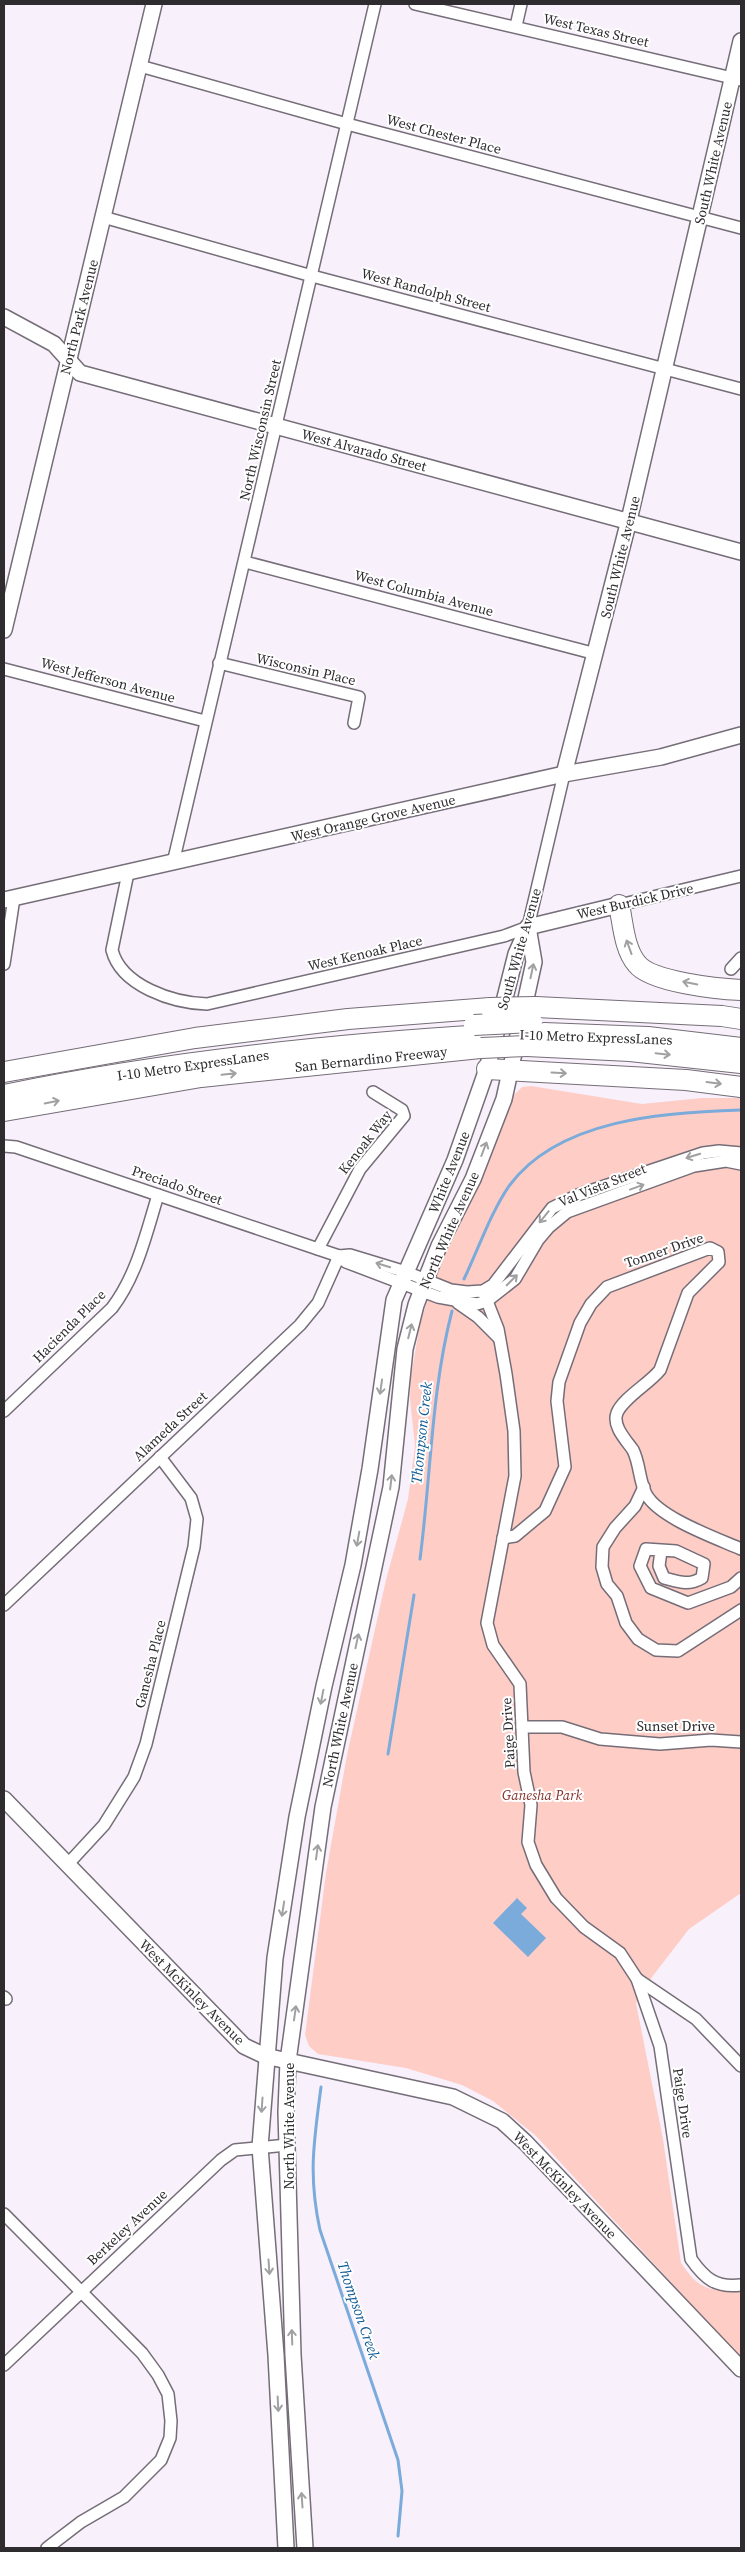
<svg xmlns="http://www.w3.org/2000/svg" width="745" height="2552" font-family="'Source Serif 4',serif">
  <style>
    .green { fill: #fecdc6 }
    .water { fill: #7aabdb }
    .lines { fill: none; stroke-linecap: round; stroke-linejoin: round }
    .stream { stroke: #7aabdb; stroke-width: 3 }
    .street-casing { stroke: #756d77; stroke-width: 14 }
    .secondary-casing { stroke: #756d77; stroke-width: 18 }
    .highway-casing { stroke: #756d77; stroke-width: 22 }
    .street { stroke: #fff; stroke-width: 11 }
    .secondary { stroke: #fff; stroke-width: 15 }
    .highway { stroke: #fff; stroke-width: 20 }
    .highway-bridge-casing { stroke: #756d77; stroke-width: 22; stroke-linecap: butt }
    .highway-bridge { stroke: #fff; stroke-width: 20 }
    .oneway { stroke: #a1a0a2 }
    .labels { text-anchor: middle; dominant-baseline: central; stroke-width: 4; stroke-linejoin: round; paint-order: stroke }
    .street-label { font-size: 14px; fill: #2f2c30; stroke: #fff }
    .park-label { font-size: 14px; font-style: italic; fill: #86312b; stroke: #fff }
    .water-label { font-size: 15px; font-style: italic; fill: #0f5a95; stroke: #fff }
  </style>
  <rect width="100%" height="100%" fill="#f8f0fb"/>
  <path class="green" d="M531,1086L642,1104L702,1098H741V1893L689,1929L652,1977L636,2003L663,2139L681,2263C700,2291 709,2290 741,2292V2358L536,2136L493,2101L462,2085L406,2068L318,2054L309,2046L305,2035L326,1873L347,1755L386,1580L408,1499L415,1446L410,1399L411,1376L420,1324L437,1269L487,1165L514,1095L522,1087Z"/>
  <polygon class="water" points="517,1898 527,1908 521,1914 546,1938 528,1957 493,1923"/>
  <g class="lines">
    <g class="stream">
      <path d="M464,1279C478,1250 491,1212 509,1186C558,1119 665,1112 741,1110"/>
      <path d="M420,1559C431,1476 431,1392 452,1311"/>
      <polyline points="388,1754 414,1595"/>
      <path d="M321,2087C314,2141 308,2175 320,2230L398,2460L402,2491L398,2536"/>
    </g>
    <defs>
      <g id="street">
        <polyline points="415,4 741,80"/>
        <polyline points="516,26 521,4"/>
        <polyline points="140,66 347,124 741,228"/>
        <polyline points="103,217 312,276 741,389"/>
        <polyline points="245,562 596,654"/>
        <polyline points="219,663 359,697 354,723"/>
        <polyline points="4,669 205,721"/>
        <polyline points="173,863 375,4"/>
        <path d="M128,873L112,950C121,986 173,1003 207,1004L504,936L528,927L564,774"/>
        <polyline points="619,905 741,876"/>
        <polyline points="4,964 14,898"/>
        <polyline points="731,969 741,958"/>
        <polyline points="4,1146 16,1147 318,1249 339,1256 350,1255 406,1272 451,1290 467,1292 483,1291 493,1285 552,1208 578,1195 703,1153 719,1151 741,1153"/>
        <polyline points="318,1249 360,1169 404,1116 402,1110 373,1092"/>
        <polyline points="339,1256 346,1262 438,1297 477,1304 487,1301 515,1279 538,1240 549,1227 567,1212 694,1166 726,1161 741,1164"/>
        <path d="M483,1291L498,1329L506,1374L514,1431L515,1476L487,1623L493,1645L520,1684L524,1772L531,1805L528,1842L536,1865L556,1898L584,1927L620,1953L637,1979L660,2046L691,2259C705,2279 716,2288 741,2285"/>
        <polyline points="458,1303 478,1317 499,1338"/>
        <path d="M4,1411L112,1308C137,1275 146,1234 158,1195"/>
        <polyline points="644,1487 635,1506 615,1528 603,1547 602,1567 607,1584 617,1596 626,1623 638,1639 656,1650 678,1651 741,1610"/>
        <path d="M503,1538L515,1536L545,1511L565,1467L557,1401L559,1382L580,1323L591,1304L607,1287L710,1248L718,1252L719,1262L688,1293L660,1370C650,1383 623,1398 617,1413C612,1426 626,1440 633,1450C640,1464 639,1481 646,1494C659,1518 716,1538 741,1549"/>
        <path d="M661,1551L659,1566L664,1578C679,1582 688,1586 702,1578L704,1564L676,1551L646,1549L640,1566L651,1588L688,1603L731,1587L741,1578"/>
        <polyline points="4,1605 300,1325 318,1303 339,1256"/>
        <polyline points="522,1727 562,1727 600,1739 660,1744 711,1740 741,1742"/>
        <polyline points="67,1865 104,1825 134,1777 146,1744 194,1547 197,1519 191,1498 160,1457"/>
        <polyline points="637,1979 696,2019 741,2066"/>
        <polyline points="4,1997 6,1999"/>
        <polyline points="4,2214 142,2353 158,2375 168,2394 171,2421 170,2438 161,2460 124,2497 81,2522 47,2548"/>
        <polyline points="4,2365 221,2160 235,2150 287,2145"/>
      </g>
      <g id="secondary">
        <polyline points="4,317 54,344 80,373 741,552"/>
        <polyline points="4,630 154,4"/>
        <polyline points="564,774 629,520 741,41"/>
        <polyline points="4,900 564,774 661,757 741,735"/>
        <polyline points="528,927 619,905"/>
        <polyline points="4,1799 244,2046 265,2056 453,2097 502,2121 525,2142 741,2369"/>
        <polyline points="286,2548 276,2355 260,2147 275,1958 297,1817 324,1686 353,1565 370,1469 394,1300 455,1160 487,1069 516,954 528,927"/>
        <polyline points="305,2548 293,2355 286,2112 288,2061 323,1807 391,1487 405,1349 416,1305 426,1279 439,1246 473,1179 504,1099 534,962 528,927"/>
      </g>
      <g id="highway">
        <path d="M619,905C623,923 624,949 637,964C651,982 718,989 741,990"/>
        <polyline points="536,1007 722,1016 741,1019"/>
        <polyline points="544,1033 648,1037 741,1048"/>
        <polyline points="527,1046 630,1051 741,1063"/>
        <polyline points="487,1069 686,1080 741,1087"/>
        <polyline points="4,1072 195,1038 348,1019 490,1008"/>
        <path d="M4,1095C162,1062 323,1045 484,1035"/>
        <polyline points="4,1111 201,1077 480,1048"/>
      </g>
    </defs>
    <use href="#street" class="street-casing"/>
    <use href="#secondary" class="secondary-casing"/>
    <use href="#highway" class="highway-casing"/>
    <use href="#street" class="street"/>
    <use href="#secondary" class="secondary"/>
    <use href="#highway" class="highway"/>
    <defs>
      <g id="highway-bridge">
        <polyline points="490,1008 536,1007"/>
        <polyline points="474,1025 532,1022"/>
        <polyline points="481,1048 527,1046"/>
      </g>
    </defs>
    <use href="#highway-bridge" class="highway-bridge-casing"/>
    <use href="#highway-bridge" class="highway-bridge"/>
  </g>
  <defs><path id="oneway-shaft" d="M-6 0H5M1.5-3L5.5 0L1.5 3" fill="none" stroke-width="1.6" stroke-linecap="round" stroke-linejoin="round" transform="scale(1.25)"/></defs>
  <g class="oneway">
    <use href="#oneway-shaft" transform="translate(629 947) rotate(-110)"/>
    <use href="#oneway-shaft" transform="translate(532 971) rotate(-78)"/>
    <use href="#oneway-shaft" transform="translate(690 983) rotate(-169)"/>
    <use href="#oneway-shaft" transform="translate(663 1054) rotate(6)"/>
    <use href="#oneway-shaft" transform="translate(559 1073) rotate(3)"/>
    <use href="#oneway-shaft" transform="translate(229 1074) rotate(-6)"/>
    <use href="#oneway-shaft" transform="translate(714 1083) rotate(7)"/>
    <use href="#oneway-shaft" transform="translate(52 1102) rotate(-11)"/>
    <use href="#oneway-shaft" transform="translate(484 1149) rotate(-69)"/>
    <use href="#oneway-shaft" transform="translate(693 1156) rotate(163)"/>
    <use href="#oneway-shaft" transform="translate(637 1187) rotate(-20)"/>
    <use href="#oneway-shaft" transform="translate(544 1217) rotate(129)"/>
    <use href="#oneway-shaft" transform="translate(383 1265) rotate(-163)"/>
    <use href="#oneway-shaft" transform="translate(512 1280) rotate(-45)"/>
    <use href="#oneway-shaft" transform="translate(410 1331) rotate(-76)"/>
    <use href="#oneway-shaft" transform="translate(381 1387) rotate(98)"/>
    <use href="#oneway-shaft" transform="translate(391 1482) rotate(-83)"/>
    <use href="#oneway-shaft" transform="translate(358 1539) rotate(100)"/>
    <use href="#oneway-shaft" transform="translate(357 1641) rotate(-78)"/>
    <use href="#oneway-shaft" transform="translate(322 1697) rotate(101)"/>
    <use href="#oneway-shaft" transform="translate(317 1852) rotate(-82)"/>
    <use href="#oneway-shaft" transform="translate(283 1909) rotate(99)"/>
    <use href="#oneway-shaft" transform="translate(295 2013) rotate(-82)"/>
    <use href="#oneway-shaft" transform="translate(262 2105) rotate(94)"/>
    <use href="#oneway-shaft" transform="translate(269 2267) rotate(86)"/>
    <use href="#oneway-shaft" transform="translate(292 2337) rotate(-92)"/>
    <use href="#oneway-shaft" transform="translate(278 2404) rotate(87)"/>
    <use href="#oneway-shaft" transform="translate(302 2500) rotate(-94)"/>
  </g>
  <g class="labels">
    <g class="street-label">
      <text transform="translate(596 30) rotate(13)">West Texas Street</text>
      <text transform="translate(444 134) rotate(15)">West Chester Place</text>
      <text transform="translate(713 163) rotate(-77)">South White Avenue</text>
      <text transform="translate(426 290) rotate(15)">West Randolph Street</text>
      <text transform="translate(79 317) rotate(-76)">North Park Avenue</text>
      <text transform="translate(260 430) rotate(-77)">North Wisconsin Street</text>
      <text transform="translate(364 450) rotate(15)">West Alvarado Street</text>
      <text transform="translate(620 557) rotate(-76)">South White Avenue</text>
      <text transform="translate(424 593) rotate(15)">West Columbia Avenue</text>
      <text transform="translate(306 669) rotate(13)">Wisconsin Place</text>
      <text transform="translate(108 680) rotate(15)">West Jefferson Avenue</text>
      <text transform="translate(373 818) rotate(-13)">West Orange Grove Avenue</text>
      <text transform="translate(635 901) rotate(-13)">West Burdick Drive</text>
      <text transform="translate(519 949) rotate(-74)">South White Avenue</text>
      <text transform="translate(365 953) rotate(-13)">West Kenoak Place</text>
      <text transform="translate(596 1037) rotate(2)">I-10 Metro ExpressLanes</text>
      <text transform="translate(371 1059) rotate(-6)">San Bernardino Freeway</text>
      <text transform="translate(193 1065) rotate(-8)">I-10 Metro ExpressLanes</text>
      <text transform="translate(365 1142) rotate(-52)">Kenoak Way</text>
      <text transform="translate(449 1172) rotate(-68)">White Avenue</text>
      <text transform="translate(177 1185) rotate(19)">Preciado Street</text>
      <text transform="translate(602 1185) rotate(-22)">Val Vista Street</text>
      <text transform="translate(449 1230) rotate(-66)">North White Avenue</text>
      <text transform="translate(664 1250) rotate(-19)">Tonner Drive</text>
      <text transform="translate(69 1326) rotate(-45)">Hacienda Place</text>
      <text transform="translate(170 1426) rotate(-43)">Alameda Street</text>
      <text transform="translate(150 1664) rotate(-76)">Ganesha Place</text>
      <text transform="translate(340 1725) rotate(-78)">North White Avenue</text>
      <text x="676" y="1726">Sunset Drive</text>
      <text transform="translate(508 1733) rotate(-93)">Paige Drive</text>
      <text transform="translate(192 1992) rotate(45)">West McKinley Avenue</text>
      <text transform="translate(683 2103) rotate(82)">Paige Drive</text>
      <text transform="translate(289 2126) rotate(-90)">North White Avenue</text>
      <text transform="translate(565 2185) rotate(46)">West McKinley Avenue</text>
      <text transform="translate(127 2227) rotate(-43)">Berkeley Avenue</text>
    </g>
    <g class="park-label">
      <text x="542" y="1795">Ganesha Park</text>
    </g>
    <g class="water-label">
      <text transform="translate(421 1433) rotate(-84)">Thompson Creek</text>
      <text transform="translate(359 2310) rotate(71)">Thompson Creek</text>
    </g>
  </g>
  <rect width="745" height="2552" fill="none" stroke="#2f2c30" stroke-width="10"/>
</svg>
